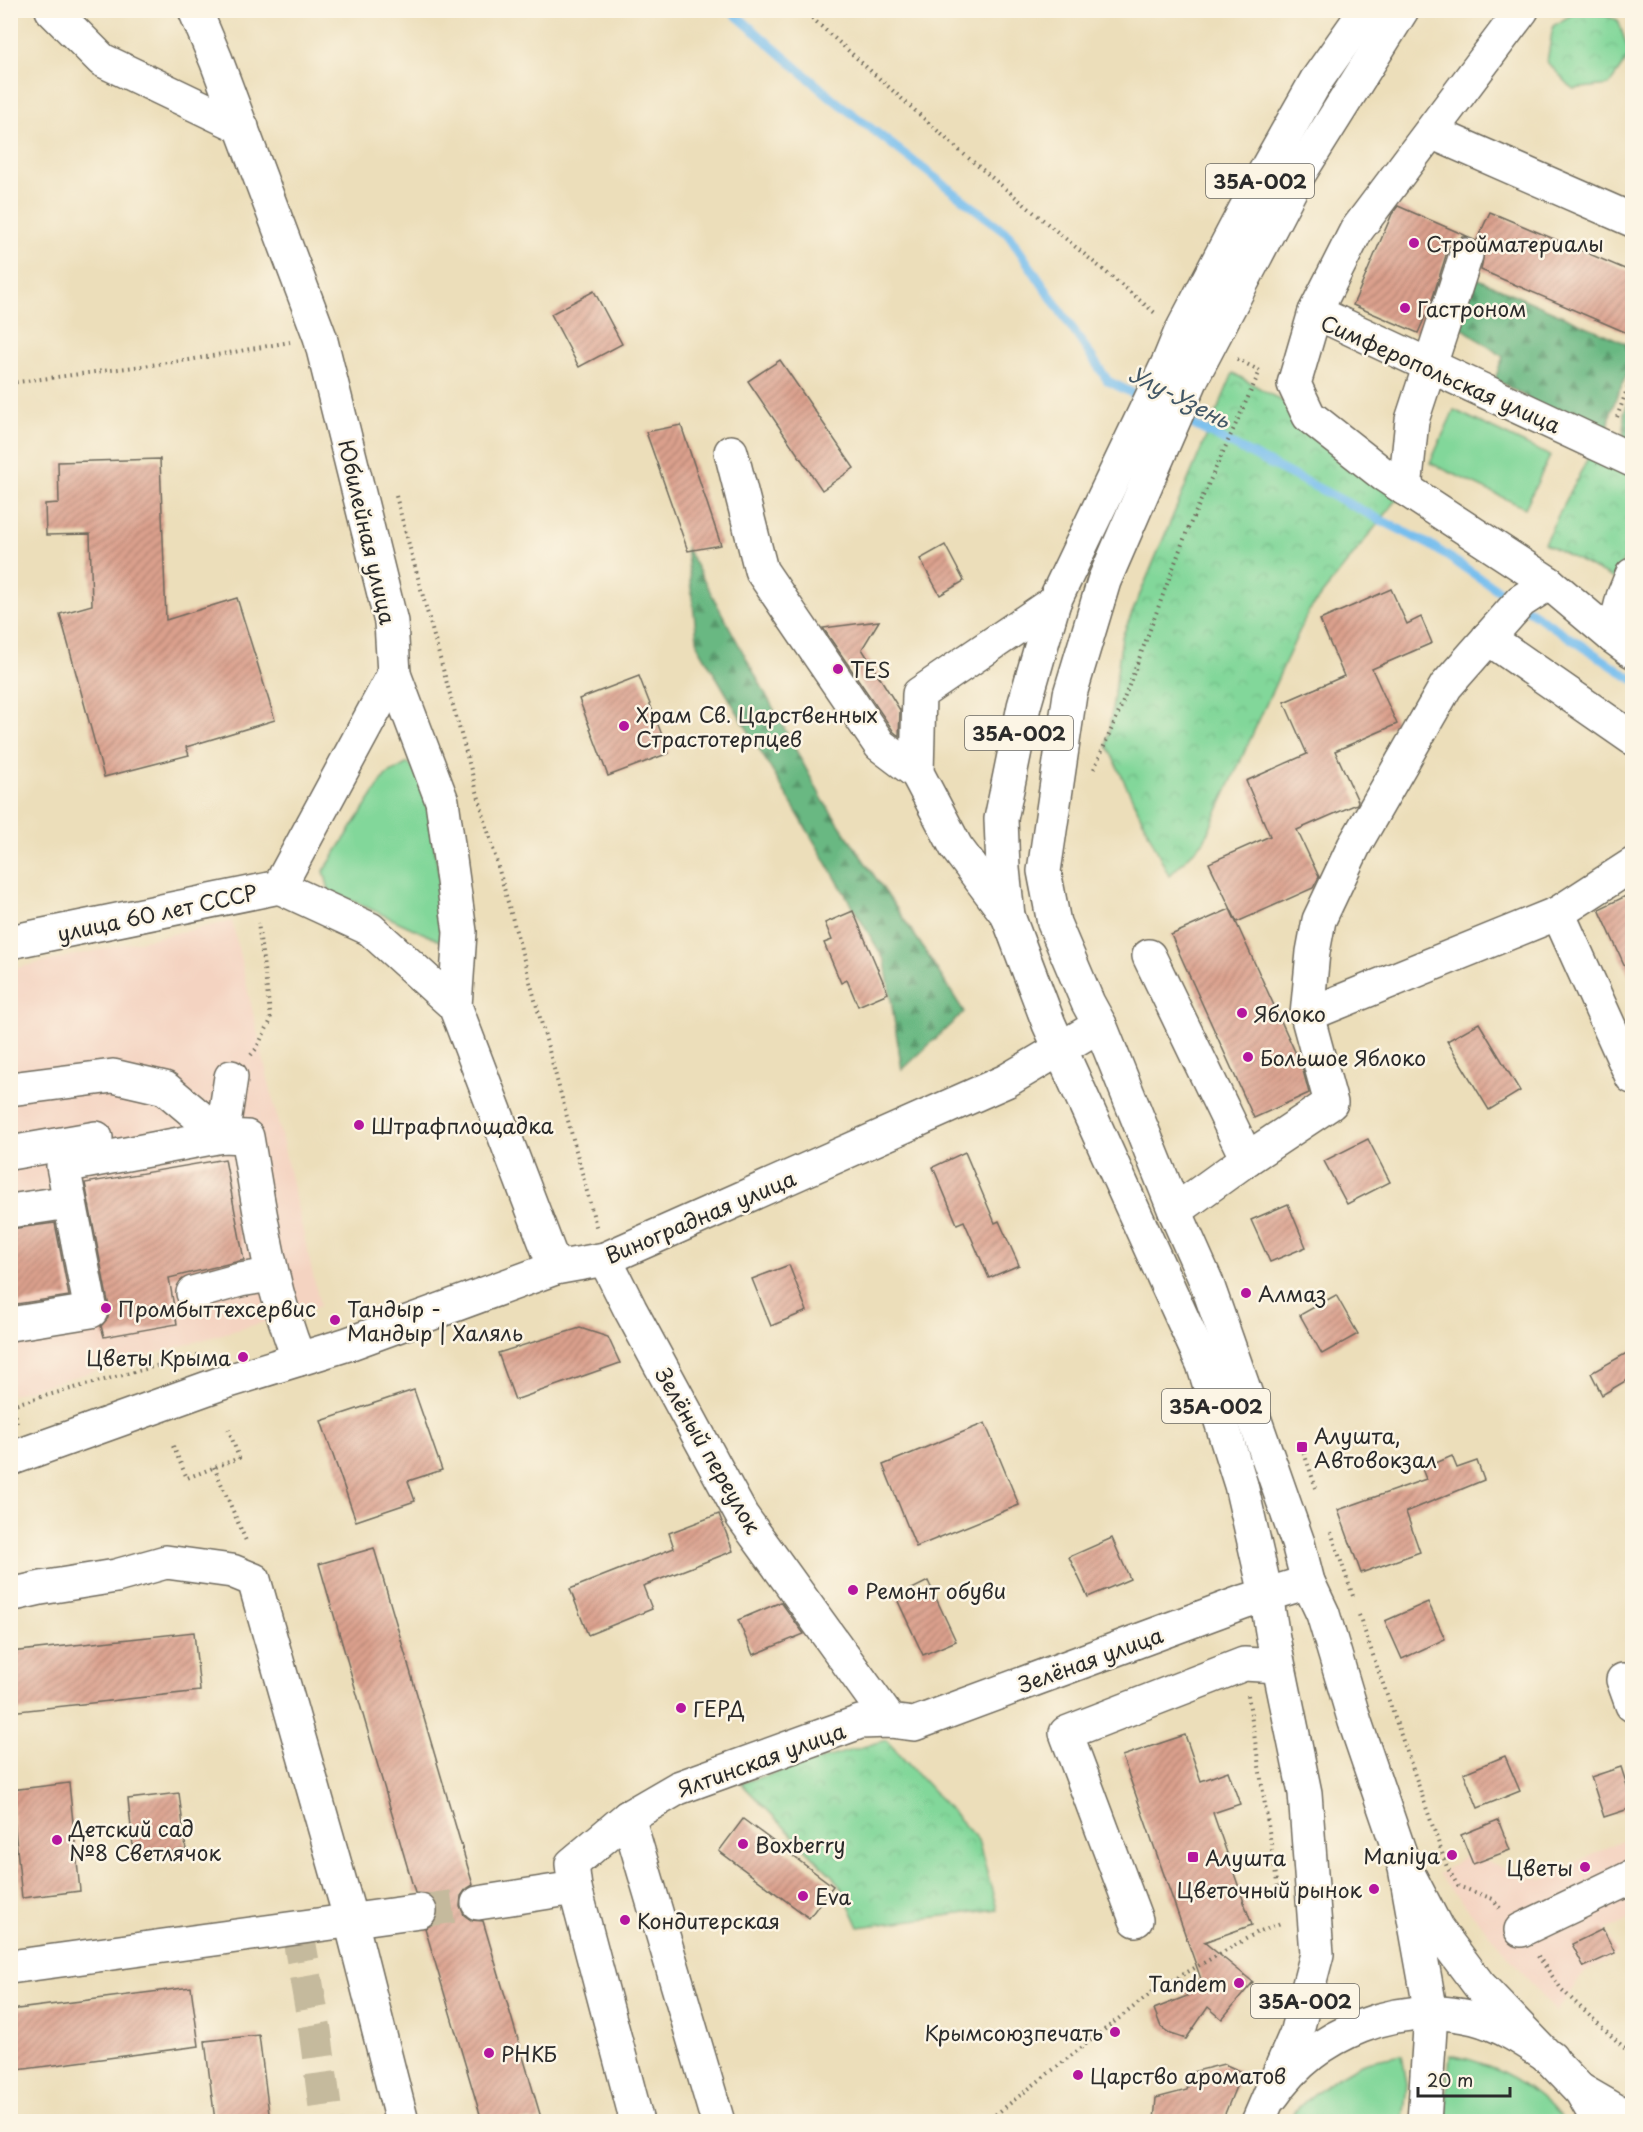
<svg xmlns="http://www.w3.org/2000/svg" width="1643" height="2132" font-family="'Playpen Sans',sans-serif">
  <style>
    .built { fill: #f4d3c1 }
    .green { fill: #82d79a; stroke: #568162; stroke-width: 1.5 }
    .forest { fill: url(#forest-firs); stroke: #4a7256; stroke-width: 1.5 }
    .park { fill: url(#park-crowns); stroke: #568162; stroke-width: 1.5 }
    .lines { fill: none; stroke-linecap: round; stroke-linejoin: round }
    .stream { stroke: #76beee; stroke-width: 9 }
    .building { fill: url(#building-hatch) }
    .minor-tunnel { stroke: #c5ba9d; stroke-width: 33; stroke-dasharray: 33 16; stroke-linecap: butt }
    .minor-casing { stroke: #6f6a5d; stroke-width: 36 }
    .major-casing { stroke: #6f6a5d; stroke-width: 36 }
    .highway-casing { stroke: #6f6a5d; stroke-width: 36 }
    .path { stroke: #6f6a5d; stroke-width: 4; stroke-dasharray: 1.5 4.5; stroke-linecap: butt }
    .minor { stroke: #fff; stroke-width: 33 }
    .major { stroke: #fff; stroke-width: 33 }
    .highway { stroke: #fff; stroke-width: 33 }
    .poi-dot { fill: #b5179e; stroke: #fcf5e5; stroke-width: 2 }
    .labels { text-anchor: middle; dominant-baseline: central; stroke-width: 5; stroke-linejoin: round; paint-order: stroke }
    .shield { fill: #fcf5e5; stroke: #6a6863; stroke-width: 1.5 }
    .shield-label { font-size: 20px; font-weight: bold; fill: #2b2b2b }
    .poi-label { font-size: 21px; fill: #2b2b2b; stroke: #fcf5e5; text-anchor: start }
    .street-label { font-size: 21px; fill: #2b2b2b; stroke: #fcf5e5 }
    .water-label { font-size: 22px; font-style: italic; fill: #425766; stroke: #fcf5e5 }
  </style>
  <defs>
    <pattern id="forest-firs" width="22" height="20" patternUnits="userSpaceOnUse" patternTransform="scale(1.5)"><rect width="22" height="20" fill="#69b882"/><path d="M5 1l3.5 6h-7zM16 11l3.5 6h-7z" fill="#57966b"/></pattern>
    <pattern id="park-crowns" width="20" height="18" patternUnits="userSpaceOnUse" patternTransform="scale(1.5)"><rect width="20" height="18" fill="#82d79a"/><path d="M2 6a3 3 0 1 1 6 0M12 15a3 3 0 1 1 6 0" fill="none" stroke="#70b985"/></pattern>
    <pattern id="building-hatch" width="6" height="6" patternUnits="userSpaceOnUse" patternTransform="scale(1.5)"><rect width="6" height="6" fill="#dba08d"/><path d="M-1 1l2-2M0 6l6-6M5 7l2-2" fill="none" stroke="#b28373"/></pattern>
  </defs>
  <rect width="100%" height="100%" fill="#fcf5e5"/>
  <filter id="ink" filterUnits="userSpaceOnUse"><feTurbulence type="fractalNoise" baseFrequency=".0167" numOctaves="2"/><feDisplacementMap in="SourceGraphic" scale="12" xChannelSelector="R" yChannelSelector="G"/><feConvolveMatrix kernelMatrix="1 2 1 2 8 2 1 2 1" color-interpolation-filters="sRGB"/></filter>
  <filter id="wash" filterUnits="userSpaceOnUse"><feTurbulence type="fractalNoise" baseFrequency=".008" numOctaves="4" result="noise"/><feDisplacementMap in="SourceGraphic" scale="24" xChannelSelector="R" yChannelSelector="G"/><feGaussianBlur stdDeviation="1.35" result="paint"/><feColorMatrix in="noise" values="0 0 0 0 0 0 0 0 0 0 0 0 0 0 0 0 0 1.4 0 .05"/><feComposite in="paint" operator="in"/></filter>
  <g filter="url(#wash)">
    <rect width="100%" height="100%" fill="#ecdeba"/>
    <g class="built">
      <polygon points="232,921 320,1306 11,1395 11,969"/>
      <polygon points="1632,1835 1632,1919 1606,1930 1618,1954 1585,1972 1556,2012 1438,1874 1467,1855 1542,1880"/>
    </g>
    <g class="green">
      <polygon points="1454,410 1550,456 1525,508 1430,463"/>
      <polygon points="408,763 422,777 451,942 440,941 329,890 324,871 385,776"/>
      <path d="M1402,2055L1407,2085L1403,2121H1288C1297,2103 1341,2073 1361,2064C1373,2059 1389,2058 1402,2055Z"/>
      <path d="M1450,2055C1498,2064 1533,2085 1565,2121H1445Z"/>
    </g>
    <g class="forest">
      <path d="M1469,275L1625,343C1634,372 1625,375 1615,401C1609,415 1608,429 1607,444L1495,379L1503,357L1455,323Z"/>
      <polygon points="1632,391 1632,451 1623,447 1624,413"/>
      <polygon points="686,547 824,802 920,943 964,1012 902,1070 885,961 698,646"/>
    </g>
    <g class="park">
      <polygon points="1579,10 1592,11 1618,20 1630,55 1609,85 1573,89 1547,62 1553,26"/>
      <polygon points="1233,373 1415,477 1308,612 1204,841 1169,876 1107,745 1122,637"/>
      <polygon points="1590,454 1632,476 1632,543 1614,579 1544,543"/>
      <polygon points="886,1740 978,1840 997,1909 859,1927 839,1883 741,1783"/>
    </g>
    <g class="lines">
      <g class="stream">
        <polyline points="730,10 833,99 1008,234 1108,381 1146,400"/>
        <polyline points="1182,419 1432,546 1632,679"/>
      </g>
    </g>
    <g id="blocks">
      <g class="building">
        <polygon points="1398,206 1469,237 1462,237 1454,241 1448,249 1431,303 1418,333 1353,305 1392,214"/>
        <polygon points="1490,212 1632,272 1632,335 1481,270 1484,252 1477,240"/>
        <polygon points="594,291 622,344 579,367 551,314"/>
        <polygon points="780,360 854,468 822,490 748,381"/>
        <polygon points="681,425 721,545 688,551 646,432"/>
        <polygon points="160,459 166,620 237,598 275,720 186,747 189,755 104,777 60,614 92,605 90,534 46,535 45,504 59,503 58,462"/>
        <polygon points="945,545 964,581 940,595 920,559"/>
        <polygon points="1391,589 1407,624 1421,617 1432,643 1372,669 1397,724 1335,751 1358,801 1357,804 1297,830 1319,877 1313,888 1237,922 1209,863 1270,836 1246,781 1307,754 1284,702 1344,676 1320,620"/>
        <polygon points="879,621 862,649 900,710 899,736 894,732 823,628"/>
        <polygon points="639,676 669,753 608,776 579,699"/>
        <polygon points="1632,893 1632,982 1599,909"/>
        <polygon points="1230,909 1302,1067 1309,1093 1254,1118 1171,935"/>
        <polygon points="853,911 888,993 858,1006 847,980 841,983 824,943 832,940 825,923"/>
        <polygon points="1479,1023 1520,1091 1489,1110 1447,1041"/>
        <polygon points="1368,1139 1390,1182 1347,1204 1324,1161"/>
        <polygon points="965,1152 995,1223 999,1221 1019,1265 989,1278 964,1221 957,1224 933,1167"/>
        <polygon points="225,1159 244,1260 169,1278 177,1324 104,1337 101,1326 108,1318 109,1307 85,1183"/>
        <polygon points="1288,1204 1306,1247 1270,1262 1251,1220"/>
        <polygon points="55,1223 69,1296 10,1305 10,1229"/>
        <polygon points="789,1265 807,1311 771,1326 752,1279"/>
        <polygon points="1336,1295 1358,1334 1322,1354 1300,1315"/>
        <polygon points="580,1328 608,1337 620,1363 515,1400 498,1353"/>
        <polygon points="1632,1350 1632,1377 1602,1395 1591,1373"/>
        <polygon points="414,1390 442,1470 408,1481 415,1501 356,1521 321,1421"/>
        <polygon points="985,1423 1019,1505 916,1547 883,1465"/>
        <polygon points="1452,1456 1457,1468 1477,1461 1484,1480 1406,1512 1420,1552 1361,1573 1338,1510 1426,1479 1422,1469"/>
        <polygon points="719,1514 733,1551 643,1586 652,1609 588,1635 570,1589 674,1548 669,1533"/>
        <polygon points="1112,1538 1130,1579 1088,1597 1069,1557"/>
        <polygon points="374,1548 473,1885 466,1889 461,1896 460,1906 464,1915 471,1920 483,1921 542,2121 482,2121 425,1928 432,1925 437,1919 438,1908 435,1900 428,1894 415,1893 319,1564"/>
        <polygon points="928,1581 956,1641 923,1655 896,1597"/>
        <polygon points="781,1602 804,1634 753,1655 738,1620"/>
        <polygon points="1428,1602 1445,1639 1402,1659 1385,1621"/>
        <polygon points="194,1632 200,1691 10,1712 10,1652"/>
        <polygon points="1185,1735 1201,1781 1228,1771 1240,1804 1213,1813 1252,1925 1204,1942 1253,1982 1222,2019 1208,2007 1186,2039 1171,2034 1161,2027 1154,2009 1187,1996 1183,1987 1201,1979 1122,1756"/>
        <polygon points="1505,1756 1520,1791 1478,1808 1464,1773"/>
        <polygon points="1621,1767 1632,1801 1632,1808 1604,1817 1591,1777"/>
        <polygon points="69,1783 80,1891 22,1898 11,1790"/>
        <polygon points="179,1793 186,1850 134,1856 128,1799"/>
        <polygon points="743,1819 833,1886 809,1918 719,1851"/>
        <polygon points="1498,1820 1510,1850 1473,1864 1461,1835"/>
        <polygon points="1603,1929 1615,1953 1584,1967 1572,1944"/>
        <polygon points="191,1987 199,2046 10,2071 10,2010"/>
        <polygon points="259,2035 270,2121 215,2121 205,2041"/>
        <polygon points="1224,2064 1242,2072 1222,2121 1186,2121 1182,2116 1154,2120 1156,2098 1187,2090 1192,2072"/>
      </g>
    </g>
  </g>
  <g filter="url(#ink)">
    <use href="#blocks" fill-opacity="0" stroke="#6f6a5d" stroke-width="1.5"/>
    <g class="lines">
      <g class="minor-tunnel">
        <polyline points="420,1911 478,1903"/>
        <polyline points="297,1928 315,2030 327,2122"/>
      </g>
      <defs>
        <g id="minor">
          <polyline points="52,10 102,60 242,127"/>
          <polyline points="195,10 216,60 320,337 391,622 394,674 442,801 460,932 455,1006 555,1268"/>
          <polyline points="1431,132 1632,220"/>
          <polyline points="1315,312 1356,231 1522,10"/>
          <polyline points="731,452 761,570 880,745 917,773"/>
          <polyline points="1632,460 1315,312 1294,384 1309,416 1384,475 1549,583 1613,637 1632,651"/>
          <polyline points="1405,489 1412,420 1466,255"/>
          <polyline points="1613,637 1623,597 1632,575"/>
          <polyline points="1488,638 1632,738"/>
          <polyline points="279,887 370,929 455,1006"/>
          <polyline points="1558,913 1632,1077"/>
          <polyline points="1008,916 956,847 917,773 919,694 1054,602"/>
          <polyline points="10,942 279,887 394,674"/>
          <polyline points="1149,956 1247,1159"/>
          <polyline points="1307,1015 1313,952 1319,920 1354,846 1446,686 1521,601 1549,583"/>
          <polyline points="10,1089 113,1076 165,1088 222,1136"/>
          <polyline points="222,1136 231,1077"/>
          <polyline points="10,1153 96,1138"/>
          <polyline points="10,1211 69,1202"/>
          <polyline points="1175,1211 1247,1159 1331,1103 1307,1015 1558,913 1632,865"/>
          <polyline points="605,1259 630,1309 742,1516 890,1721"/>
          <polyline points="193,1293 240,1280 271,1275"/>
          <path d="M10,1324L91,1311L63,1166L222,1136L247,1137C260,1212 270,1288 299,1359"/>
          <polyline points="10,1459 219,1384 348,1344 555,1268 605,1259 1006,1081 1100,1025"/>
          <polyline points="10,1595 41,1588 116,1576 166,1562 232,1571 254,1580 351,1921 402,2122"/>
          <polyline points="1623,1680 1632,1705"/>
          <polyline points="628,1817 718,2122"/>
          <polyline points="478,1903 575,1888"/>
          <polyline points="1136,1920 1066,1733 1244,1664 1278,1666"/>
          <polyline points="1521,1930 1632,1877"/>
          <polyline points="10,1967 420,1911"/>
          <polyline points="637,2122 575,1888 572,1864 628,1817 678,1788 860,1722 890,1721 914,1724 1243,1602 1308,1582"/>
        </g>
        <g id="major">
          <polyline points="1410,1877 1437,1929 1479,1985 1581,2091 1599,2122"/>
          <polyline points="1582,2091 1632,2120"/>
          <path d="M1273,2095C1316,2032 1398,2000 1474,2018C1502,2025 1527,2042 1551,2058"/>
        </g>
        <g id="highway">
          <polyline points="1402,10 1296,179 1193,376 1104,581 1070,694 1044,871 1054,923 1088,1003 1100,1025 1175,1211 1206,1281 1298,1543 1308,1582 1323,1614 1355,1722 1405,1868 1431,2013 1424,2122"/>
          <polyline points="1258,2122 1296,2034 1317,1954 1305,1793 1273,1638 1266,1594 1241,1485 1203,1364 1049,1024 1008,916 1003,869 1001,819 1024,706 1054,602 1169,361 1180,334 1268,166 1316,81 1366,10"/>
        </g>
      </defs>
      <use href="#minor" class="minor-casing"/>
      <use href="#major" class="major-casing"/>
      <use href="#highway" class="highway-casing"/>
      <g class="path">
        <polyline points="803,10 960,151 1155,313"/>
        <polyline points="1237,359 1262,372"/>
        <polyline points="10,383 189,360 290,342"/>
        <polyline points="1617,417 1632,376"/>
        <path d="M396,496C461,741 533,984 597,1230"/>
        <polyline points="1094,769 1119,712 1187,531 1260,371"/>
        <polyline points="251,1055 256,1049 271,1020 258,923"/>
        <polyline points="11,1404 17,1423"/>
        <polyline points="11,1405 201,1354"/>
        <polyline points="173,1446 187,1478 239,1458 227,1425"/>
        <polyline points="1302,1447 1316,1488"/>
        <polyline points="214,1467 246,1541"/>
        <polyline points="1331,1532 1354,1599"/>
        <polyline points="1359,1615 1447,1867 1458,1886 1493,1899 1500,1908"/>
        <polyline points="1248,1695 1278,1889"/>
        <polyline points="1538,1956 1562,1990 1632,2055"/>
        <polyline points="986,2122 1154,1991 1258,1932 1283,1922"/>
      </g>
      <use href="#minor" class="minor"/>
      <use href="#major" class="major"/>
      <use href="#highway" class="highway"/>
    </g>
  </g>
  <g class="poi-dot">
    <circle cx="1414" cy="243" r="6"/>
    <circle cx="1405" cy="308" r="6"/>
    <circle cx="838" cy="669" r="6"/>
    <circle cx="624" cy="726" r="6"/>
    <circle cx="1242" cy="1013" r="6"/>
    <circle cx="1248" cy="1057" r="6"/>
    <circle cx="359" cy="1125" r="6"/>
    <circle cx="1246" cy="1293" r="6"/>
    <circle cx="106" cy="1308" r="6"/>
    <circle cx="335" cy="1320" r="6"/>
    <circle cx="243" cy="1357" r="6"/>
    <rect x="1296" y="1441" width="12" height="12" rx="3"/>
    <circle cx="853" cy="1590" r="6"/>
    <circle cx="681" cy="1708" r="6"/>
    <circle cx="57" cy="1840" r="6"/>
    <circle cx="743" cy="1844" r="6"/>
    <circle cx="1452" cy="1855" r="6"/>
    <rect x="1187" y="1851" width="12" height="12" rx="3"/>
    <circle cx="1585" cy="1867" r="6"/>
    <circle cx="1374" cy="1889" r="6"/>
    <circle cx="803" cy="1896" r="6"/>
    <circle cx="625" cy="1920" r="6"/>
    <circle cx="1239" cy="1983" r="6"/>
    <circle cx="1115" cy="2032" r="6"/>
    <circle cx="489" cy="2053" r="6"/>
    <circle cx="1078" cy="2075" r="6"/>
  </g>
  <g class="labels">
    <g class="shield">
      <rect x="1206" y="164" width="108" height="34" rx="4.5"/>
      <rect x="965" y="716" width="108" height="34" rx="4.5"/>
      <rect x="1162" y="1389" width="108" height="34" rx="4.5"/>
      <rect x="1251" y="1984" width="108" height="34" rx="4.5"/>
    </g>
    <g class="shield-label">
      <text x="1260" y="181">35А-002</text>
      <text x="1019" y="733">35А-002</text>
      <text x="1216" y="1406">35А-002</text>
      <text x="1305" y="2001">35А-002</text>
    </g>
    <g class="poi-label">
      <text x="1426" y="243">Стройматериалы</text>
      <text x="1417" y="308">Гастроном</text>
      <text x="850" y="669">TES</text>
      <text x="636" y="714">Храм Св. Царственных<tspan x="636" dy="24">Страстотерпцев</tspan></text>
      <text x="1254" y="1013">Яблоко</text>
      <text x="1260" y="1057">Большое Яблоко</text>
      <text x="371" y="1125">Штрафплощадка</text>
      <text x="1258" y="1293">Алмаз</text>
      <text x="118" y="1308">Промбыттехсервис</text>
      <text x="347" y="1308">Тандыр -<tspan x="347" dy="24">Мандыр | Халяль</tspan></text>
      <text x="231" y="1357" text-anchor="end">Цветы Крыма</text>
      <text x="1314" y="1435">Алушта,<tspan x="1314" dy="24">Автовокзал</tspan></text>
      <text x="865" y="1590">Ремонт обуви</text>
      <text x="693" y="1708">ГЕРД</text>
      <text x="69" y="1828">Детский сад<tspan x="69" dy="24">№8 Светлячок</tspan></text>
      <text x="755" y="1844">Boxberry</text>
      <text x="1440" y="1855" text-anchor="end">Maniya</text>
      <text x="1205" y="1857">Алушта</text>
      <text x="1573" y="1867" text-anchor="end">Цветы</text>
      <text x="1362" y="1889" text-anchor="end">Цветочный рынок</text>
      <text x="815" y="1896">Eva</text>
      <text x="637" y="1920">Кондитерская</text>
      <text x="1227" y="1983" text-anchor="end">Tandem</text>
      <text x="1103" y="2032" text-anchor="end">Крымсоюзпечать</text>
      <text x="501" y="2053">РНКБ</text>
      <text x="1090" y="2075">Царство ароматов</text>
    </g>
    <g class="street-label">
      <text transform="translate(1441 373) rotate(24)">Симферопольская улица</text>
      <text transform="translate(368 532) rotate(77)">Юбилейная улица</text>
      <text transform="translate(157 912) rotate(-12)">улица 60 лет СССР</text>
      <text transform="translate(700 1216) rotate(-23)">Виноградная улица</text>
      <text transform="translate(709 1450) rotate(60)">Зелёный переулок</text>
      <text transform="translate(1090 1659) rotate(-20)">Зелёная улица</text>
      <text transform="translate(761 1759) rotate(-20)">Ялтинская улица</text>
    </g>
    <g class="water-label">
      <text transform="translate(1180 396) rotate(27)">Улу-Узень</text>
    </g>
  </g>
  <rect width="1643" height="2132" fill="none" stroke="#fcf5e5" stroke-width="36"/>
  <path d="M1418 2087v9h92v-9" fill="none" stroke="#2b2b2b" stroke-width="3"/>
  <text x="1427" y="2087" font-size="18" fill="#2b2b2b" stroke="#fcf5e5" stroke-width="4.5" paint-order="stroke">20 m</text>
</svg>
